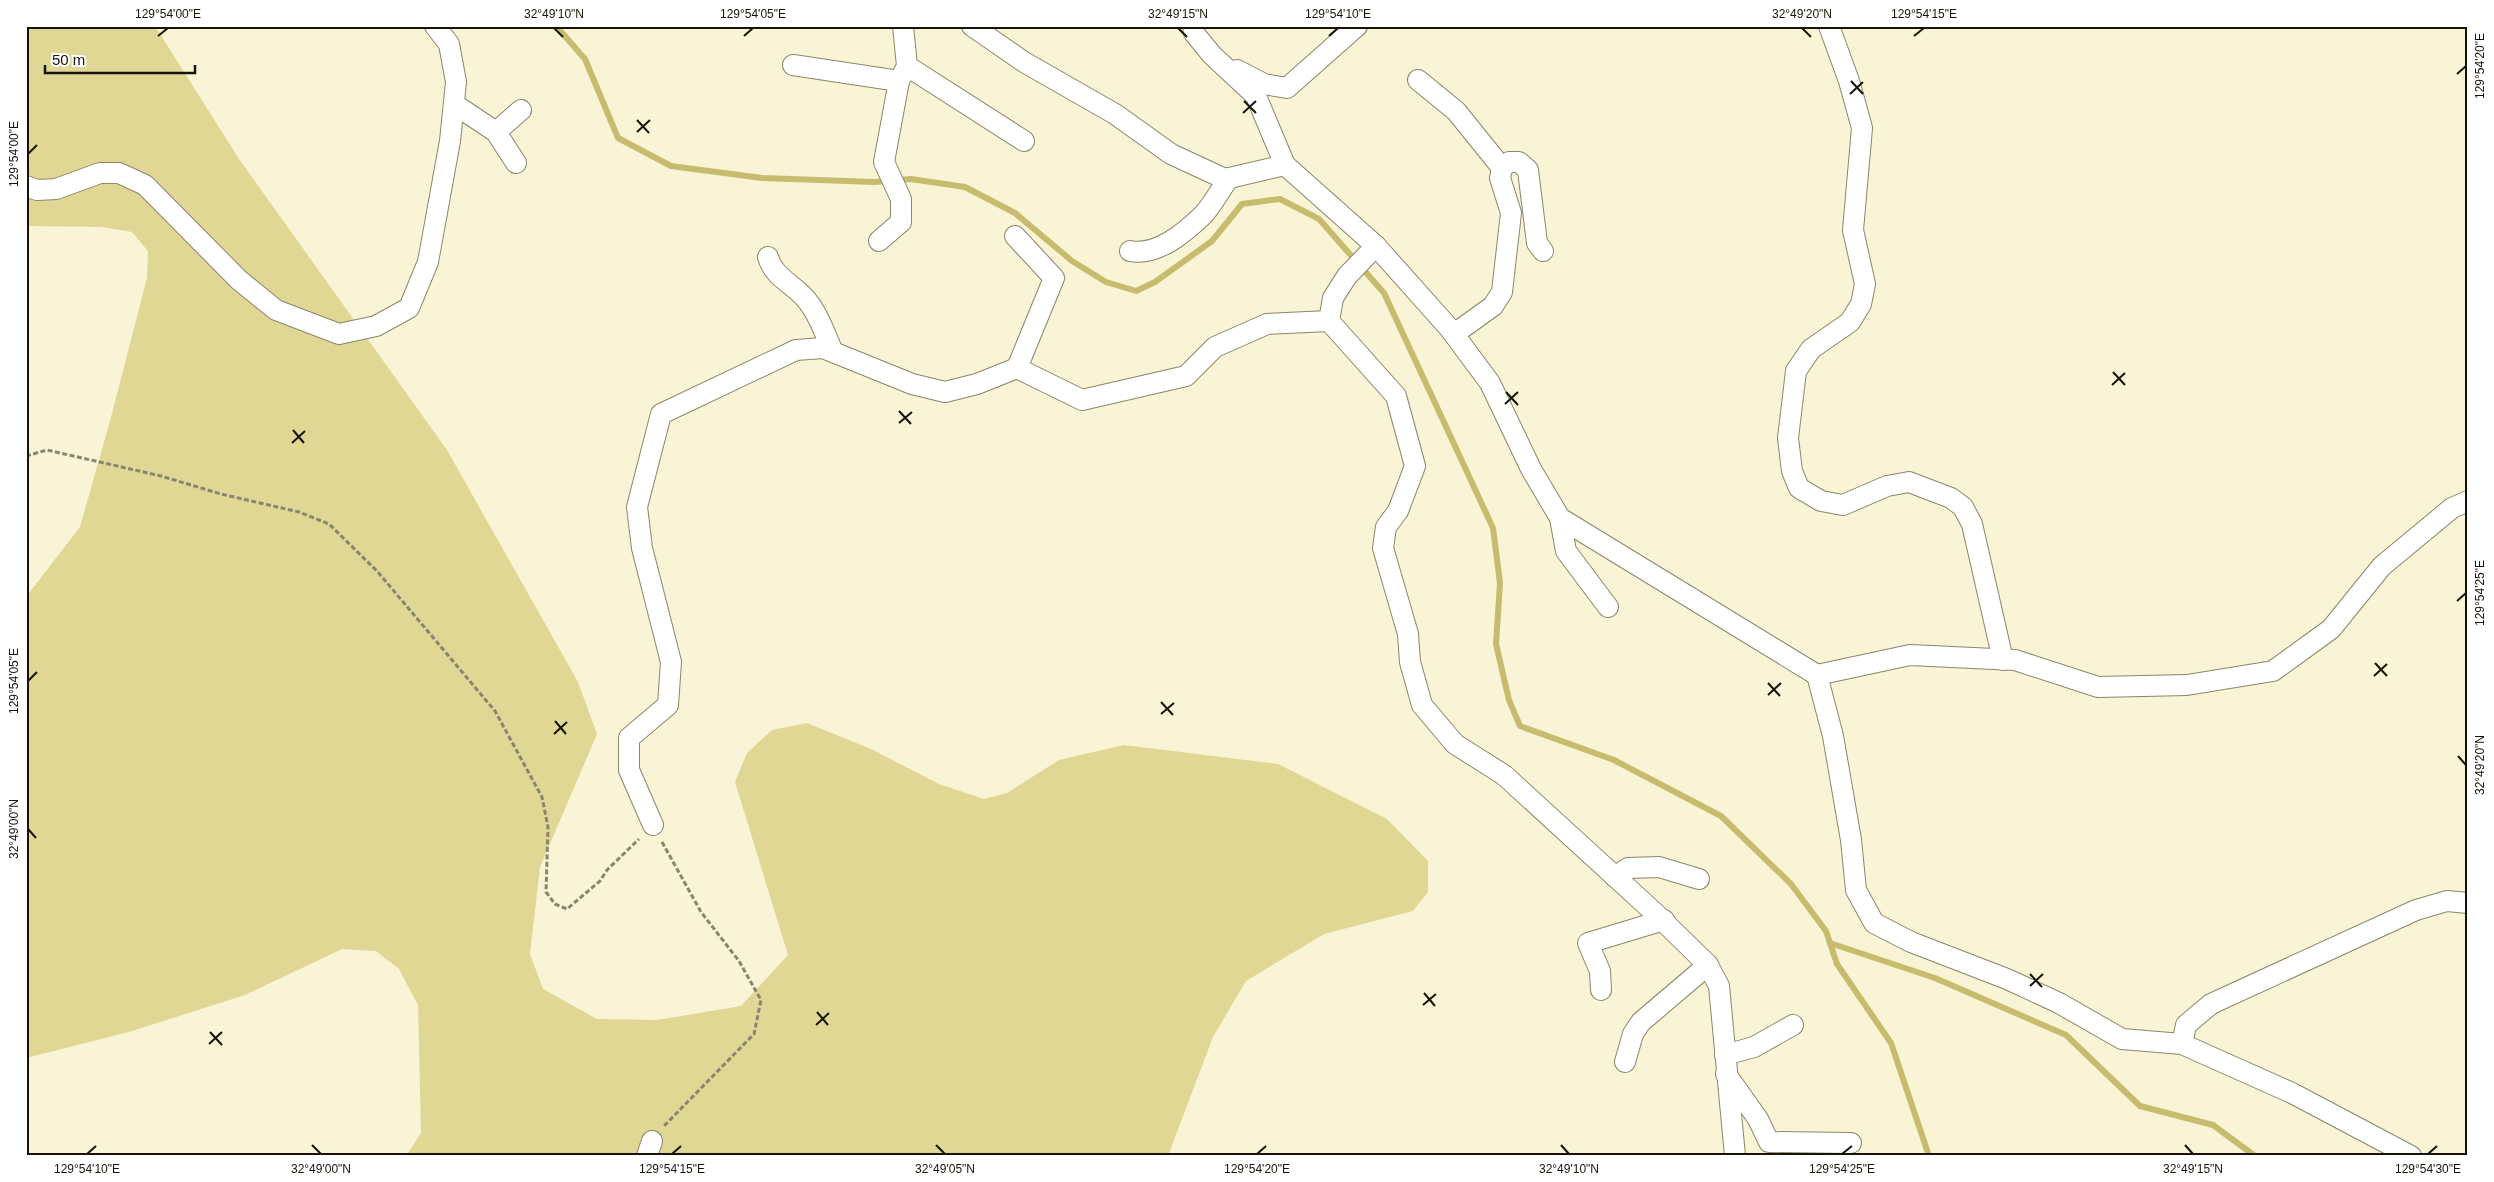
<svg xmlns="http://www.w3.org/2000/svg" width="2494" height="1182" font-family="Helvetica,sans-serif">
  <style>
    .green { fill: #e1d794 }
    .lines { fill: none; stroke-linecap: round; stroke-linejoin: round }
    .stream { stroke: #c7bb6e; stroke-width: 6 }
    .street-casing { stroke: #8a866a; stroke-width: 22 }
    .path { stroke: #888570; stroke-width: 3; stroke-dasharray: 5 2.5; stroke-linecap: butt }
    .street { stroke: #fff; stroke-width: 20 }
    .ticks { fill: none; stroke: #161409; stroke-width: 2 }
    .neatline { fill: none; stroke: #161409; stroke-width: 2 }
    .ticks-label { font-size: 12px; text-anchor: middle; fill: #161409 }
  </style>
  <rect width="100%" height="100%" fill="#f8f4d5"/>
  <polygon class="green" points="26,26 155,26 239,159 447,450 578,682 597,734 540,867 530,954 543,989 597,1019 657,1020 741,1006 788,955 735,782 747,753 772,730 807,723 871,749 939,784 984,799 1007,793 1059,760 1124,745 1278,764 1387,819 1428,861 1428,892 1413,911 1324,934 1246,981 1213,1037 1168,1156 406,1156 421,1133 418,1005 399,969 376,951 342,949 245,995 129,1032 26,1058 26,597 80,527 110,421 147,278 148,251 132,232 101,227 26,226"/>
  <g class="lines">
    <g class="stream">
      <polyline points="556,26 585,59 618,138 671,166 762,178 875,182 911,179 965,187 1015,213 1072,261 1106,282 1136,291 1155,282 1212,241 1242,204 1280,199 1319,219 1384,293 1493,528 1500,583 1496,644 1509,700 1520,726 1614,760 1721,816 1791,884 1826,931 1837,964 1891,1043 1929,1156"/>
      <polyline points="1830,943 1935,978 2066,1035 2140,1106 2213,1125 2255,1156"/>
    </g>
    <defs>
      <g id="street">
        <polyline points="903,26 907,66 1024,141"/>
        <polyline points="972,26 1024,62 1115,114 1171,154 1225,179 1285,165 1376,246 1450,329 1490,383 1531,469 1560,518 1817,675 1833,736 1851,840 1856,890 1874,923 1911,942 2007,979 2059,1003 2122,1039 2182,1044 2292,1093 2411,1156"/>
        <polyline points="1193,26 1194,33 1212,55 1256,96 1285,165"/>
        <polyline points="1829,26 1849,81 1862,128 1853,230 1865,284 1861,304 1850,322 1811,349 1796,371 1788,438 1792,471 1799,488 1821,501 1843,505 1887,486 1909,482 1951,498 1963,507 1972,524 2003,660"/>
        <polyline points="793,65 899,81 905,70"/>
        <polyline points="1237,70 1264,84 1287,88 1357,26"/>
        <polyline points="1418,80 1456,111 1502,168"/>
        <polyline points="454,104 496,132 516,163"/>
        <polyline points="496,132 521,110"/>
        <polyline points="26,186 37,190 56,189 100,173 119,173 145,185 239,280 276,310 339,334 376,326 409,308 428,262 450,141 456,82 449,44 435,26"/>
        <polyline points="1015,236 1054,278 1017,368"/>
        <polyline points="879,241 901,222 901,199 884,162 899,81"/>
        <path d="M1130,251C1157,256 1183,234 1202,216C1212,206 1220,190 1229,178"/>
        <path d="M768,257C773,276 791,283 804,297C818,312 825,334 833,352"/>
        <polyline points="1329,321 1333,298 1347,276 1376,246"/>
        <polyline points="1454,334 1493,306 1502,292 1511,213 1500,178 1502,168 1509,162 1519,162 1528,170 1537,243 1543,251"/>
        <polyline points="1560,518 1566,551 1608,607"/>
        <polyline points="1817,675 1910,655 2015,660 2098,687 2187,685 2273,671 2331,629 2382,566 2452,508 2468,501"/>
        <polyline points="653,825 629,770 629,738 668,705 671,662 642,548 637,507 661,414 796,350 823,348 912,384 945,392 977,384 1017,368 1082,400 1186,376 1215,347 1267,324 1329,321 1396,396 1415,466 1398,511 1386,527 1383,548 1408,634 1410,662 1422,705 1455,744 1504,775 1656,914 1708,965 1719,986 1735,1156"/>
        <polyline points="1615,877 1628,868 1659,867 1699,879"/>
        <polyline points="1601,990 1600,971 1588,943 1664,920"/>
        <polyline points="2182,1044 2186,1025 2211,1004 2416,910 2447,901 2468,903"/>
        <polyline points="1725,1055 1754,1047 1793,1025"/>
        <polyline points="1625,1062 1633,1034 1641,1022 1708,965"/>
        <polyline points="1726,1074 1758,1119 1769,1142 1851,1143"/>
        <polyline points="647,1156 652,1141"/>
      </g>
    </defs>
    <use href="#street" class="street-casing"/>
    <g class="path">
      <polyline points="26,456 47,450 161,476 221,494 299,512 329,524 377,571 495,711 542,797 548,827 546,892 555,904 567,909 600,881 607,870 639,839"/>
      <polyline points="662,842 701,912 739,961 761,1000 754,1034 664,1126"/>
    </g>
    <use href="#street" class="street"/>
  </g>
  <path class="ticks" d="M554,28L563,37M1178,28L1187,37M1802,28L1811,37M158,36L168,28M744,36L753,28M1329,36L1338,28M1914,36L1924,28M2457,74L2466,66M1851,81L1863,94M1850,94L1863,82M1244,101L1256,113M1243,113L1256,101M637,120L649,133M637,132L650,120M28,154L37,145M2113,372L2125,385M2112,385L2125,373M1506,392L1518,405M1505,404L1518,392M899,411L911,424M899,423L912,412M293,430L304,443M292,443L305,431M2457,601L2466,593M2375,663L2387,676M2374,676L2387,664M28,681L37,672M1768,683L1780,696M1768,695L1781,683M1161,702L1173,715M1161,714L1174,703M555,721L566,734M554,734L567,722M2458,756L2466,765M28,829L36,838M2030,974L2042,987M2030,986L2043,974M1424,993L1435,1006M1423,1005L1436,994M817,1012L828,1025M816,1025L829,1013M210,1032L222,1045M209,1044L222,1032M312,1145L321,1154M936,1145L945,1154M1561,1145L1569,1154M2185,1145L2193,1154M87,1154L96,1146M672,1154L681,1146M1257,1154L1266,1146M1842,1154L1852,1146M2428,1154L2437,1146"/>
  <rect width="2494" height="1182" fill="none" stroke="#ffffff" stroke-width="55"/>
  <path d="M45 65v8h150v-8" fill="none" stroke="#161409" stroke-width="2.5"/>
  <text x="52" y="65" font-size="15" fill="#161409" stroke="#ffffff" stroke-width="4" paint-order="stroke">50 m</text>
  <rect x="28" y="28" width="2438" height="1126" class="neatline"/>
  <g class="ticks-label">
    <text x="168" y="18">129°54'00"E</text>
    <text x="554" y="18">32°49'10"N</text>
    <text x="753" y="18">129°54'05"E</text>
    <text x="1178" y="18">32°49'15"N</text>
    <text x="1338" y="18">129°54'10"E</text>
    <text x="1802" y="18">32°49'20"N</text>
    <text x="1924" y="18">129°54'15"E</text>
    <text transform="translate(2480 66) rotate(-90)" y="4">129°54'20"E</text>
    <text transform="translate(14 154) rotate(-90)" y="4">129°54'00"E</text>
    <text transform="translate(2480 593) rotate(-90)" y="4">129°54'25"E</text>
    <text transform="translate(14 681) rotate(-90)" y="4">129°54'05"E</text>
    <text transform="translate(2480 765) rotate(-90)" y="4">32°49'20"N</text>
    <text transform="translate(14 829) rotate(-90)" y="4">32°49'00"N</text>
    <text x="87" y="1173">129°54'10"E</text>
    <text x="321" y="1173">32°49'00"N</text>
    <text x="672" y="1173">129°54'15"E</text>
    <text x="945" y="1173">32°49'05"N</text>
    <text x="1257" y="1173">129°54'20"E</text>
    <text x="1569" y="1173">32°49'10"N</text>
    <text x="1842" y="1173">129°54'25"E</text>
    <text x="2193" y="1173">32°49'15"N</text>
    <text x="2428" y="1173">129°54'30"E</text>
  </g>
</svg>
